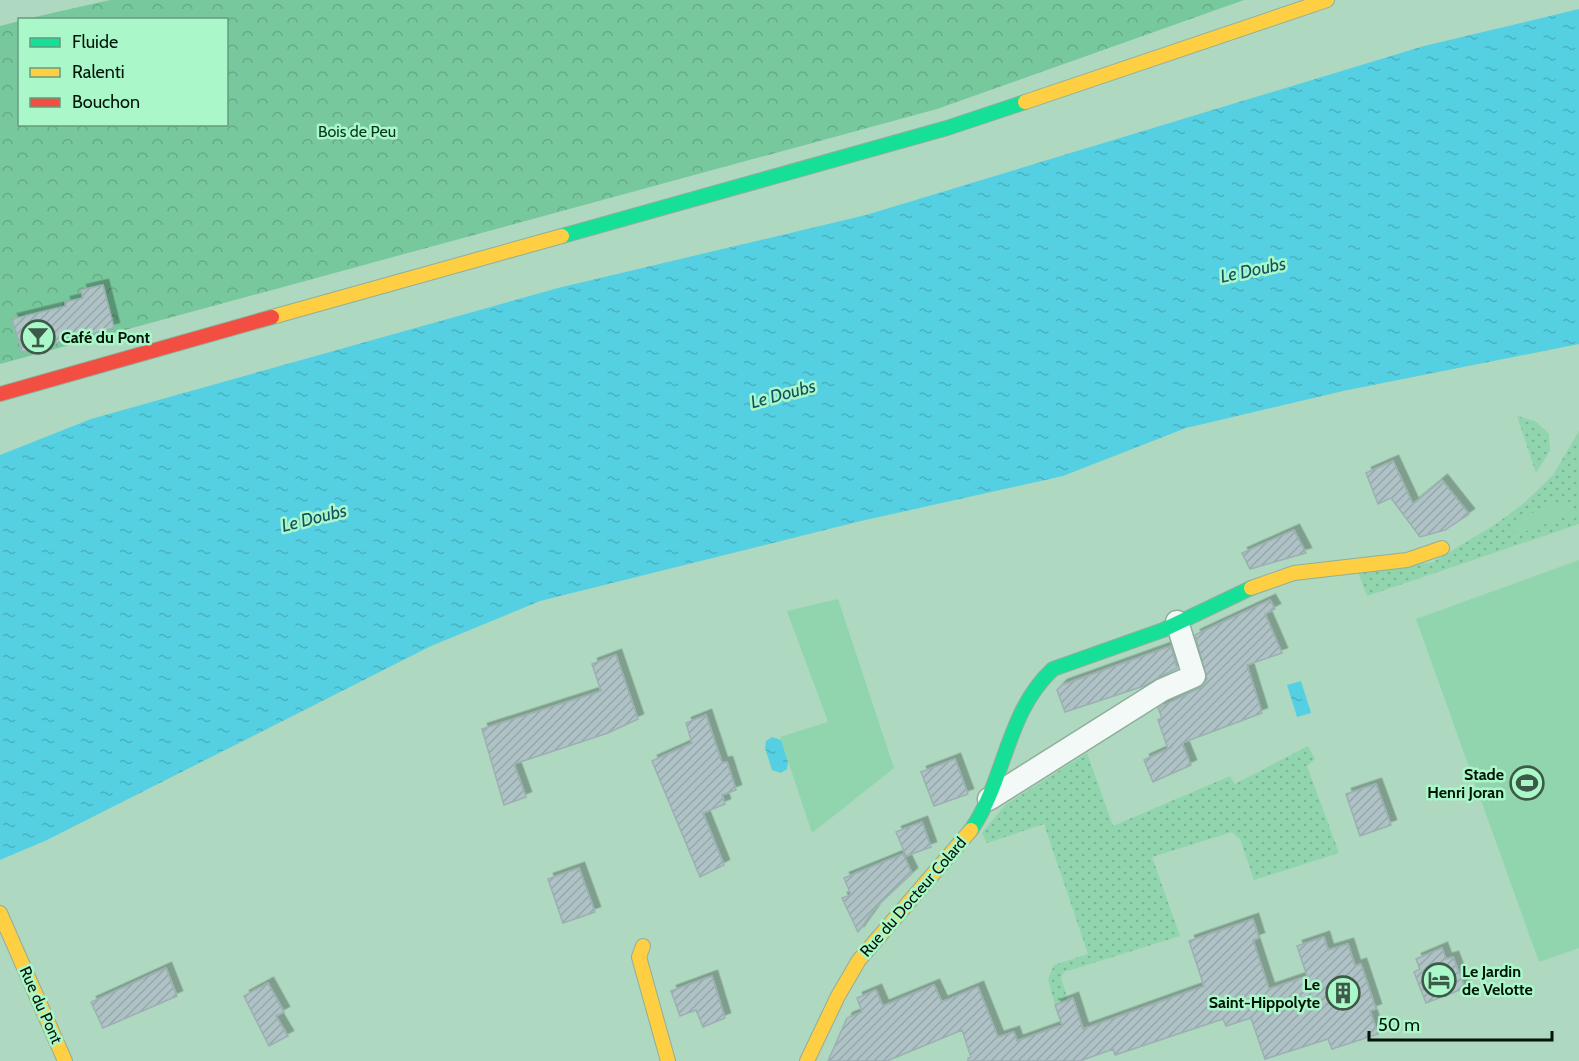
<svg xmlns="http://www.w3.org/2000/svg" width="1579" height="1061" font-family="Cabin,sans-serif">
  <style>
    .grass { fill: url(#grass-dots) }
    .forest { fill: url(#forest-crowns) }
    .garden { fill: #91d5ae }
    .water { fill: url(#water-ripples) }
    .building { fill: url(#building-hatch); stroke: #9cb0b2; stroke-width: 1.5; filter: url(#shadow) }
    .lines { fill: none; stroke-linecap: round; stroke-linejoin: round }
    .street-casing { stroke: #8eaf9c; stroke-width: 25 }
    .fast-casing { stroke: #8eaf9c; stroke-width: 16 }
    .slow-casing { stroke: #8eaf9c; stroke-width: 16 }
    .jam-casing { stroke: #8eaf9c; stroke-width: 16 }
    .street { stroke: #f3f9f6; stroke-width: 22 }
    .fast { stroke: #16e098; stroke-width: 14 }
    .slow { stroke: #ffcf43; stroke-width: 14 }
    .jam { stroke: #f24e42; stroke-width: 14 }
    .labels { text-anchor: middle; dominant-baseline: central; stroke-width: 5; stroke-linejoin: round; paint-order: stroke }
    .park-label { font-size: 16px; fill: #04341e; stroke: #aaf7c9 }
    .poi-label { font-size: 16px; font-weight: bold; fill: #001408; stroke: #aaf7c9; text-anchor: start }
    .street-label { font-size: 16px; fill: #001408; stroke: #aaf7c9 }
    .water-label { font-size: 18px; font-style: italic; fill: #145261; stroke: #aaf7c9 }
  </style>
  <defs>
    <pattern id="grass-dots" width="8" height="8" patternUnits="userSpaceOnUse" patternTransform="scale(1.5)"><rect width="8" height="8" fill="#91d5ae"/><path d="M2 2h.1M6 6h.1" fill="none" stroke="#7bb694" stroke-width="1.8" stroke-linecap="round"/></pattern>
    <pattern id="forest-crowns" width="20" height="18" patternUnits="userSpaceOnUse" patternTransform="scale(1.5)"><rect width="20" height="18" fill="#78c89d"/><path d="M2 6a3 3 0 1 1 6 0M12 15a3 3 0 1 1 6 0" fill="none" stroke="#66ab86"/></pattern>
    <pattern id="water-ripples" width="26" height="14" patternUnits="userSpaceOnUse" patternTransform="scale(1.5)"><rect width="26" height="14" fill="#55d0e2"/><path d="M2 4q2-2 4 0t4 0M15 11q2-2 4 0t4 0" fill="none" stroke="#48b2c0"/></pattern>
    <pattern id="building-hatch" width="6" height="6" patternUnits="userSpaceOnUse" patternTransform="scale(1.5)"><rect width="6" height="6" fill="#afc3c6"/><path d="M-1 1l2-2M0 6l6-6M5 7l2-2" fill="none" stroke="#95a7a9"/></pattern>
    <filter id="shadow"><feDropShadow dx="5.5" dy="-5.5" stdDeviation="0" flood-color="#0004"/></filter>
  </defs>
  <rect width="100%" height="100%" fill="#aed8c0"/>
  <g class="grass">
    <polygon points="1517,416 1535,421 1549,434 1550,451 1536,473"/>
    <polygon points="1579,431 1579,524 1367,596 1358,572 1433,562 1496,524 1523,504 1553,475"/>
    <polygon points="1308,746 1315,759 1307,766 1339,853 1254,880 1240,839 1232,832 1152,857 1180,936 1064,972 1061,978 1068,1000 1055,1005 1048,979 1054,965 1088,954 1044,824 987,843 982,833 1005,805 1087,753 1113,826 1230,776 1235,784"/>
  </g>
  <polygon class="forest" points="110,0 1244,0 937,109 0,364 0,26 19,21 20,124 226,124 226,20 26,19"/>
  <g class="garden">
    <polygon points="1567,499 1573,514 1516,535 1510,522"/>
    <polygon points="1579,560 1579,948 1539,962 1416,619"/>
    <polygon points="838,599 894,768 812,833 780,737 828,722 787,611"/>
  </g>
  <g class="water">
    <polygon points="1579,9 1579,344 1343,391 1186,428 1063,476 861,521 540,601 431,646 47,840 0,860 0,455 91,419 558,288 866,215 1424,46"/>
    <polygon points="1301,681 1311,713 1297,717 1287,685"/>
    <polygon points="772,737 781,740 788,762 787,769 781,773 772,770 765,748 766,741"/>
  </g>
  <g class="building">
    <polygon points="103,285 114,328 22,352 12,319 66,306 65,302 83,298 81,290"/>
    <polygon points="1393,461 1413,504 1442,480 1469,514 1445,530 1420,537 1391,498 1378,504 1366,473"/>
    <polygon points="1294,530 1306,553 1250,569 1242,553"/>
    <polygon points="1270,600 1275,609 1265,614 1282,653 1247,665 1262,713 1182,743 1191,765 1153,782 1144,760 1172,747 1168,749 1158,720 1162,718 1158,708 1200,688 1207,679 1195,635"/>
    <polygon points="1171,646 1177,668 1144,686 1065,712 1057,690 1062,685"/>
    <polygon points="616,655 638,719 608,733 514,764 526,797 504,805 482,729 601,691 592,664"/>
    <polygon points="706,715 722,763 727,762 736,790 722,795 725,804 703,813 724,865 700,877 652,761 692,743 686,723"/>
    <polygon points="955,759 968,794 934,806 921,772"/>
    <polygon points="1376,784 1391,825 1360,836 1346,794"/>
    <polygon points="922,822 931,847 906,856 896,832"/>
    <polygon points="903,854 912,873 876,907 858,932 842,898 851,895 844,878"/>
    <polygon points="579,868 595,912 563,923 548,879"/>
    <polygon points="1253,919 1259,938 1253,940 1269,989 1307,976 1297,946 1324,937 1328,950 1348,944 1355,966 1361,964 1376,1009 1370,1011 1378,1034 1332,1049 1328,1039 1265,1059 1251,1018 1226,1026 1223,1019 1115,1055 1113,1049 1080,1061 968,1061 968,1058 971,1057 962,1030 887,1061 828,1061 847,1018 862,1012 857,998 876,990 883,1006 934,985 942,1002 978,987 998,1037 1014,1032 1017,1041 1062,1025 1055,1005 1073,998 1083,1029 1204,986 1189,941"/>
    <polygon points="1442,948 1446,959 1453,957 1465,988 1426,1003 1414,972 1420,969 1416,959"/>
    <polygon points="166,968 177,996 103,1028 91,1002"/>
    <polygon points="712,976 725,1018 703,1027 696,1010 680,1016 671,991"/>
    <polygon points="268,983 284,1012 276,1016 288,1036 269,1046 244,996"/>
  </g>
  <g class="lines">
    <defs>
      <polyline id="street" points="989,799 1162,690 1194,676 1177,622"/>
      <g id="fast">
        <polyline points="562,236 947,128 1025,102"/>
        <path d="M971,830C1006,779 1006,712 1053,669L1163,630L1251,588"/>
      </g>
      <g id="slow">
        <polyline points="1025,102 1327,0"/>
        <polyline points="272,317 562,236"/>
        <polyline points="1251,588 1294,573 1407,560 1442,548"/>
        <polyline points="0,913 65,1061"/>
        <polyline points="643,946 639,957 668,1061"/>
        <polyline points="807,1061 838,996 859,960 971,830"/>
      </g>
      <polyline id="jam" points="0,394 272,317"/>
    </defs>
    <use href="#street" class="street-casing"/>
    <use href="#fast" class="fast-casing"/>
    <use href="#slow" class="slow-casing"/>
    <use href="#jam" class="jam-casing"/>
    <use href="#street" class="street"/>
    <use href="#fast" class="fast"/>
    <use href="#slow" class="slow"/>
    <use href="#jam" class="jam"/>
  </g>
  <defs>
    <symbol id="bar-ring" viewBox="-11 -11 22 22"><circle r="9.5" fill="#aaf7c9" stroke="#3d5948" stroke-width="1.5"/><path d="M-6-5H6L.8 .8V4.5H3.5V6h-7V4.5H-.8V.8Z" fill="#3d5948"/></symbol>
    <symbol id="stadium-ring" viewBox="-11 -11 22 22"><circle r="9.5" fill="#aaf7c9" stroke="#3d5948" stroke-width="1.5"/><path d="M0-5a6.5 5 0 1 0 0 10a6.5 5 0 1 0 0-10ZM-3.5-1.8h7v3.6h-7Z" fill="#3d5948"/></symbol>
    <symbol id="hotel-ring" viewBox="-11 -11 22 22"><circle r="9.5" fill="#aaf7c9" stroke="#3d5948" stroke-width="1.5"/><path d="M-6-4.5h1.5V1H6V5H4.5V3h-9V5H-6ZM-4 0a1.8 1.8 0 1 1 3.6 0ZM.5 0V-2.5h3Q6-2.5 6 0Z" fill="#3d5948"/></symbol>
    <symbol id="building-ring" viewBox="-11 -11 22 22"><circle r="9.5" fill="#aaf7c9" stroke="#3d5948" stroke-width="1.5"/><path d="M-4-6H4V6H1V3H-1V6H-4ZM-2.5-4.3h1.7v1.8h-1.7ZM.8-4.3h1.7v1.8H.8ZM-2.5-1h1.7V.8h-1.7ZM.8-1h1.7V.8H.8Z" fill="#3d5948"/></symbol>
  </defs>
  <g fill-rule="evenodd">
    <use href="#bar-ring" x="19" y="318" width="38" height="38"/>
    <use href="#stadium-ring" x="1508" y="764" width="38" height="38"/>
    <use href="#hotel-ring" x="1420" y="961" width="38" height="38"/>
    <use href="#building-ring" x="1324" y="974" width="38" height="38"/>
  </g>
  <g class="labels">
    <g class="park-label">
      <text x="357" y="131">Bois de Peu</text>
    </g>
    <g class="poi-label">
      <text x="61" y="337">Café du Pont</text>
      <text x="1504" y="774" text-anchor="end">Stade<tspan x="1504" dy="18">Henri Joran</tspan></text>
      <text x="1462" y="971">Le Jardin<tspan x="1462" dy="18">de Velotte</tspan></text>
      <text x="1320" y="984" text-anchor="end">Le<tspan x="1320" dy="18">Saint-Hippolyte</tspan></text>
    </g>
    <g class="street-label">
      <text transform="translate(913 897) rotate(-49)">Rue du Docteur Colard</text>
      <text transform="translate(41 1005) rotate(66)">Rue du Pont</text>
    </g>
    <g class="water-label">
      <text transform="translate(1253 270) rotate(-12)">Le Doubs</text>
      <text transform="translate(783 394) rotate(-15)">Le Doubs</text>
      <text transform="translate(314 518) rotate(-14)">Le Doubs</text>
    </g>
  </g>
  <rect x="18" y="18" width="210" height="108" fill="#aaf7c9" stroke="#669c7c" stroke-width="1.5"/>
  <rect x="30" y="38" width="30" height="9" fill="#16e098" stroke="#669c7c" stroke-width="1.5"/>
  <text x="72" y="48" font-size="18" fill="#001408">Fluide</text>
  <rect x="30" y="68" width="30" height="9" fill="#ffcf43" stroke="#669c7c" stroke-width="1.5"/>
  <text x="72" y="78" font-size="18" fill="#001408">Ralenti</text>
  <rect x="30" y="98" width="30" height="9" fill="#f24e42" stroke="#669c7c" stroke-width="1.5"/>
  <text x="72" y="108" font-size="18" fill="#001408">Bouchon</text>
  <path d="M1369 1031v9h183v-9" fill="none" stroke="#001408" stroke-width="3"/>
  <text x="1378" y="1031" font-size="18" fill="#001408" stroke="#aaf7c9" stroke-width="4.5" paint-order="stroke">50 m</text>
</svg>
